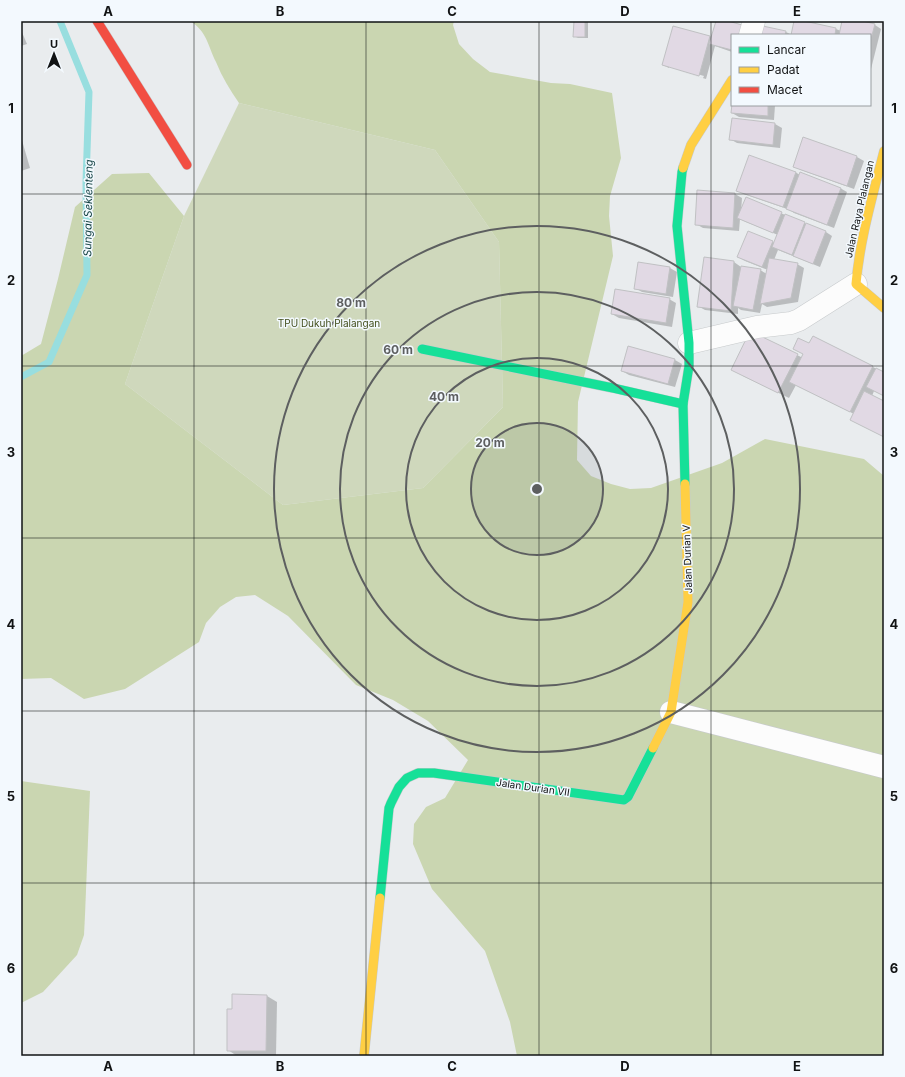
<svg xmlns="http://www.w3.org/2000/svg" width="905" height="1077" font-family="Inter,sans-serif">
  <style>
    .green { fill: #cfd8bc }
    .forest { fill: #cad6b1 }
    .shadow { fill: #0003 }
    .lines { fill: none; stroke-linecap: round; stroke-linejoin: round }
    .stream { stroke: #98dedf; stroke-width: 7 }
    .building { fill: #e1d9e4; stroke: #c0c1c3 }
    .street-casing { stroke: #c7cacc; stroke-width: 23 }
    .fast-casing { stroke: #c7cacc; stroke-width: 10 }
    .slow-casing { stroke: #c7cacc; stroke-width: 10 }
    .jam-casing { stroke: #c7cacc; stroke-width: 10 }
    .street { stroke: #fcfcfc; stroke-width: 22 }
    .fast { stroke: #16e098; stroke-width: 9 }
    .slow { stroke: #ffcf43; stroke-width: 9 }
    .jam { stroke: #f24e42; stroke-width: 9 }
    .grid { fill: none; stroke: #111314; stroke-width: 1; stroke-opacity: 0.55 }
    .ring { fill: none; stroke: #5d5f60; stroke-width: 2 }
    .labels { text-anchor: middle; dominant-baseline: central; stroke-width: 3; stroke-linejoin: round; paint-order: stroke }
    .street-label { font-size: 10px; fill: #111314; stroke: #f3f9fe }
    .park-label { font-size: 10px; fill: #434f1d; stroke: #f3f9fe }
    .water-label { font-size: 11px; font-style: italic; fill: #103f40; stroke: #f3f9fe }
    .centre { fill: #5d5f60; stroke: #f3f9fe; stroke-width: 2 }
    .ring-label { font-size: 12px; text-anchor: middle; font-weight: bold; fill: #5d5f60; stroke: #f3f9fe; stroke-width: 3; stroke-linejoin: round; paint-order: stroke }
    .neatline { fill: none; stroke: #111314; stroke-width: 1.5 }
    .grid-label { font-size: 13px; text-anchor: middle; font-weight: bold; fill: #111314 }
  </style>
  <rect width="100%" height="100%" fill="#e9ecee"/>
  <polygon class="green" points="239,103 435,150 499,242 503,407 423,488 283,505 125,384 184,216"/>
  <g class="forest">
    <path d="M190,21H454L453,25L459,44L473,59L490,72L551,83L570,84L612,93L621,158L610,196L609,216L613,256L578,402L577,460L591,476L611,484L630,489L651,488L722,463L765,439L864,459L884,476V1056H517L510,1022L485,951L432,889L413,844L414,824L426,807L445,798L468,760L428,721L393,700L356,685L288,616L255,595L236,597L220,607L206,623L199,642L125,689L84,699L51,678L21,679V356L41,344L58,279L75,207L112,174L149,173L184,216L125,384L283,505L423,488L503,407L499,242L435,150L239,103C230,90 222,77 216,62C208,46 207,31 190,21Z"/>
    <polygon points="21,781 90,791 85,915 84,935 77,955 43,992 21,1003"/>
  </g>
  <g class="shadow">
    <polygon points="575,21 588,21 588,38 578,38 574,36"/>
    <polygon points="717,21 724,21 732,35 732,52 715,46 706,79 669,68 703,78 704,76 669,66 669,68 663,65 674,27 712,38"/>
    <polygon points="795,21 836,29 841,31 843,21 858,21 875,25 881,29 870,73 870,35 792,35"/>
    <polygon points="21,30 27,44 21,46"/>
    <polygon points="786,32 792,35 757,35"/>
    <polygon points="733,105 775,105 774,120 739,117 732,113"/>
    <polygon points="733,119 775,124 782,128 780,148 737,143 730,139"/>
    <polygon points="21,137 30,168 21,171"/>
    <polygon points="804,139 857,157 864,161 854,189 801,170 794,166"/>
    <polygon points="795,172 800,175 840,188 847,192 834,228 794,213 790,210 744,194 738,190"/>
    <polygon points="735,194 742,198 741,212 781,213 787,216 826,232 832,236 820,267 778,250 774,260 797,264 804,268 798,302 767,307 762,304 760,313 741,310 738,308 738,314 705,310 698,306 734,262 741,267 760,270 767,274 768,270 745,261 738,257 773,242 775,243 778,235 746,222 740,219 739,231 703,228 696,224"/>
    <polygon points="639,264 670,268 677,272 673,297 642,292 635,288"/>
    <polygon points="669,299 676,303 672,327 619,318 612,314"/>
    <polygon points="629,348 675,360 682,364 675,387 629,375 622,371"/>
    <polygon points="797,355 803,358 873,367 884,373 884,395 874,391 872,396 884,402 884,437 854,414 796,385 789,398 743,376"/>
    <polygon points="267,996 277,1002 276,1056 237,1056 228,1050 233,1010"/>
  </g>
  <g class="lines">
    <polyline class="stream" points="21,377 49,362 87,275 86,182 89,92 60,21"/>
  </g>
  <g class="building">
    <polygon points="574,21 585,21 585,37 573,37"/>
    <polygon points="716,21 728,21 749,27 746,35 732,35 732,50 709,44"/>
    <polygon points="794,21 804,21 836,28 835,35 791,35"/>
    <polygon points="842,21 863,21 875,24 870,43 870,35 839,35"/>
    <polygon points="758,25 786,31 785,35 756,35"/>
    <polygon points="673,26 710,36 699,76 662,65"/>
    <polygon points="732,104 732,105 768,105 768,116 731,113"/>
    <polygon points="732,118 775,123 773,145 729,140"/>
    <polygon points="803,137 857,156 847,186 793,167"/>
    <polygon points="749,155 796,172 783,207 736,191"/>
    <polygon points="800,172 841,188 827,225 786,209"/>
    <polygon points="697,190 735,193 733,228 695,225"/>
    <polygon points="746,197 782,212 773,233 737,218"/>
    <polygon points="785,214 805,222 792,255 772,247"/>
    <polygon points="806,223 826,231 813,264 793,256"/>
    <polygon points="748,231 773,241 762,267 737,257"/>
    <polygon points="704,257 734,261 731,311 697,307"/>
    <polygon points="769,258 798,263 791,298 760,304"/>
    <polygon points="638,262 670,267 666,294 634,289"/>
    <polygon points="741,266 761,269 753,310 733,306"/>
    <polygon points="615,289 670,298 666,323 611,314"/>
    <polygon points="750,331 798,354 778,393 731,370"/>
    <polygon points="813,336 873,366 850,412 789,382 803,354 793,349 798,338 809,343"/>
    <polygon points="628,346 675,359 668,384 621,371"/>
    <polygon points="876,368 884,372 884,396 866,387"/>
    <polygon points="864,391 884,401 884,437 850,420"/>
    <polygon points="232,994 267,995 266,1051 227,1051 227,1009 232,1009"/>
  </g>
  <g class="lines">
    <defs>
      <g id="street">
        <polyline points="750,35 754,21"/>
        <polyline points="689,343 757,327 791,323 799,320 856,284"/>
        <polyline points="671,712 884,767"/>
      </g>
      <g id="fast">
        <polyline points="683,168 682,172 677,226 689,343 689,366 683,404 685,484"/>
        <polyline points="422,349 613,388 683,404"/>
        <polyline points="380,898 389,808 391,803 399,787 407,778 418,773 434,773 624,800 628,797 653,748"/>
      </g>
      <g id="slow">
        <path d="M884,151C873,195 860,238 856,284L884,308"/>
        <polyline points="683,168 691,145 732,80"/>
        <polyline points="653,748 671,712 688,602 685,484"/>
        <polyline points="364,1056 380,898"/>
      </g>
      <polyline id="jam" points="97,21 187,165"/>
    </defs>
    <use href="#street" class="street-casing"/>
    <use href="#fast" class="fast-casing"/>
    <use href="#slow" class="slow-casing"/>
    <use href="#jam" class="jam-casing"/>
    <use href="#street" class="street"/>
    <use href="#fast" class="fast"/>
    <use href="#slow" class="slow"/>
    <use href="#jam" class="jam"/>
  </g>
  <path class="grid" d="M194,21V1056M366,21V1056M539,21V1056M711,21V1056M21,194H884M21,366H884M21,538H884M21,711H884M21,883H884"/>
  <circle cx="537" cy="489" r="66" fill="#5d5f60" fill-opacity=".12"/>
  <g class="ring">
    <circle cx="537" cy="489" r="66"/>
    <circle cx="537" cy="489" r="131"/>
    <circle cx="537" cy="489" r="197"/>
    <circle cx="537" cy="489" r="263"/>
  </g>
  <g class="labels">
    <g class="street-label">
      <text transform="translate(859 209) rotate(-77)">Jalan Raya Plalangan</text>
      <text transform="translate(687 559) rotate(-92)">Jalan Durian V</text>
      <text transform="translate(533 787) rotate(8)">Jalan Durian VII</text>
    </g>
    <g class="park-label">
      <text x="329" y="323">TPU Dukuh Plalangan</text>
    </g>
    <g class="water-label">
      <text transform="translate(88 208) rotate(-89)">Sungai Seklenteng</text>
    </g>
  </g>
  <circle cx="537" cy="489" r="6" class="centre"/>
  <g class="ring-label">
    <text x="351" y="307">80 m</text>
    <text x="398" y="354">60 m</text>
    <text x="444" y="401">40 m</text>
    <text x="490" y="447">20 m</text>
  </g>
  <rect width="905" height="1077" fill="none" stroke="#f3f9fe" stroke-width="44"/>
  <rect x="731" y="34" width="140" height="72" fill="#f3f9fe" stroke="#999da0"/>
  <rect x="739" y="47" width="20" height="6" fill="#16e098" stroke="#999da0"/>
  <text x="767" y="54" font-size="12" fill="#111314">Lancar</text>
  <rect x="739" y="67" width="20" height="6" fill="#ffcf43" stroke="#999da0"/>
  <text x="767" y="74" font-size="12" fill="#111314">Padat</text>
  <rect x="739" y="87" width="20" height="6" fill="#f24e42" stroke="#999da0"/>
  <text x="767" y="94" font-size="12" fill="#111314">Macet</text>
  <g transform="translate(54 54)" stroke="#f3f9fe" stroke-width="3" paint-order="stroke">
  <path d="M0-3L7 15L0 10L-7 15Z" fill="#111314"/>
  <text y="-6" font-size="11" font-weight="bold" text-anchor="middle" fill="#111314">U</text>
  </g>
  <rect x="22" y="22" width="861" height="1033" class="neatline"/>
  <g class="grid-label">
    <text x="108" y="16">A</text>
    <text x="280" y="16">B</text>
    <text x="452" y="16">C</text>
    <text x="625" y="16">D</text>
    <text x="797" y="16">E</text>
    <text x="11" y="113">1</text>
    <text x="894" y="113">1</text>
    <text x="11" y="285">2</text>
    <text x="894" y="285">2</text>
    <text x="11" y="457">3</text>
    <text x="894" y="457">3</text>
    <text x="11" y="629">4</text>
    <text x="894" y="629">4</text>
    <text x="11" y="801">5</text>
    <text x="894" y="801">5</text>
    <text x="11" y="973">6</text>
    <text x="894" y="973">6</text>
    <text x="108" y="1071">A</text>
    <text x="280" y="1071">B</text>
    <text x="452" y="1071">C</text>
    <text x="625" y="1071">D</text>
    <text x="797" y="1071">E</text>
  </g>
</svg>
